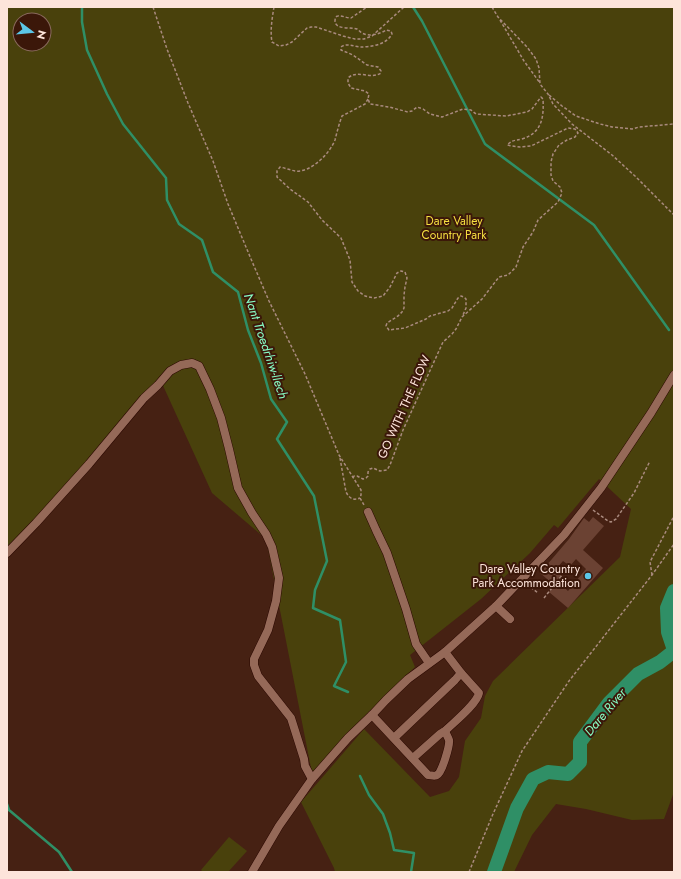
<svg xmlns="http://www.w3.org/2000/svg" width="681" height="879" font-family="Jost,sans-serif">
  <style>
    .green { fill: #49410c; fill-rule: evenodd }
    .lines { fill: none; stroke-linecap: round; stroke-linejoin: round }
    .stream { stroke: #2f8f66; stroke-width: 2.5 }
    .river { stroke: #2f8f66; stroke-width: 14 }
    .building { fill: #6b4233 }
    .minor-casing { stroke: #2b0800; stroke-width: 9 }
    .path { stroke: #a98a7e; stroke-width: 1.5; stroke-dasharray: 3 2; stroke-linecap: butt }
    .minor { stroke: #956958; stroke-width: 8 }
    .poi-dot { fill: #5cc7e8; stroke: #3b1709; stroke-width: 1.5 }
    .labels { text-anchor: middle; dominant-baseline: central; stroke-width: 4; stroke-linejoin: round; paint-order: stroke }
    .park-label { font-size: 12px; fill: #f5df41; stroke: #3b1709 }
    .street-label { font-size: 12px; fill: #fde4da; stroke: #3b1709 }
    .poi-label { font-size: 12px; fill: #fde4da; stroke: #3b1709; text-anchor: end }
    .water-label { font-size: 13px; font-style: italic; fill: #88fdc5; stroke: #3b1709 }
  </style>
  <rect width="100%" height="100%" fill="#462113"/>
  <g class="green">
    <path d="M7,7H674V792L664,819L632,820L586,809L556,804L532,835L514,872H335L334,868L301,802L364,729L430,797L449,791L459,777L465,741L481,718L485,696L493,681L620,557L631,509L599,479L558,528L554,525L530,553L481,599L410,655L415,667L351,729L312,773L266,539L212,493L160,379L7,552ZM20,20H44V44H20Z"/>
    <polygon points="229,837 247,851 228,872 203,872 201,870"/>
  </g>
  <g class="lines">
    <g class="stream">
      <polyline points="82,7 82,22 87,50 107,94 123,124 166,178 167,200 179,224 202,240 213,272 238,292 248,330 261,363 271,399 287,422 277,439 314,496 327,561 315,590 313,608 340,620 346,662 334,686 348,692"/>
      <polyline points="413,7 422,21 485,144 594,225 669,330"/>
      <polyline points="360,776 369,795 383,814 390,833 394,850 414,853 411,872"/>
      <polyline points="7,804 9,810 59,852 72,872"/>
    </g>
    <g class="river">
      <polyline points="674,591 667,608 668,632 674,650"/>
      <polyline points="494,872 517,808 533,779 548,772 568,774 580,762 580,742 609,703 638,674 660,662 674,651"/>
    </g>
  </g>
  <polygon class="building" points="593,517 604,526 583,550 603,568 568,608 549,592 558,582 568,591 586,569 576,559 570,566 563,561 555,570 562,575 553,584 540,573 569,539 584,518 589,522"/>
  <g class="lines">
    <defs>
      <g id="minor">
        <polyline points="368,512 376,530 387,553 406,609 416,644 429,663"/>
        <polyline points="7,553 36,523 89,464 144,398 158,385 170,371 181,365 192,363 199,366 210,389 221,418 229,449 238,488 252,513 266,534 272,547 279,578 276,601 268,630 254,659 254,665 258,676 291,718 304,759 305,766 312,779"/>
        <polyline points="496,606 510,619"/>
        <path d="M372,715L428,775C431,775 435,777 437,775C442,773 450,745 449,740C448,737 446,734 445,731"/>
        <polyline points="394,738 455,680 461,673"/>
        <path d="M413,758L440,734L445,731C453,723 477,704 479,693L461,673L445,652"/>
        <polyline points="252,872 269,843 279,826 312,779 348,738 372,715 386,700 408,679 445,652 496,606 564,535 601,488 651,413 674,375"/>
      </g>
    </defs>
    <use href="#minor" class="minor-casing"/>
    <g class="path">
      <polyline points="153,7 167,49 188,103 213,161 228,204 251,259 269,301 305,374 339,455 361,490 361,495 360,498 364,505"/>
      <path d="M274,7C272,19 270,31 272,42L279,46L286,45L292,42L307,28L311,27H316L343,36L355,39H364L372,36L404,7"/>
      <polyline points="492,7 498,17 527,47 536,59 539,68 540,84 548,94 553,104 572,124 612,155 636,177 674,215"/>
      <polyline points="500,20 524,61 540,83"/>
      <polyline points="549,95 562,106 576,116 600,124 612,127 632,129 639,127 674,124"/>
      <path d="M368,99L365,104L342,116C339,124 337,132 335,140C330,153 311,173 295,171C290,170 285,168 280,167L277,171V177L290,189L308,202L322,220L341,238L350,260L352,282L358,291L365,296L374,298L383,296L390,287L397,273L401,271L405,272L407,278L405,287L404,295V308L402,312L398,316L387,323L386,326L389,330L405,328L426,319L430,316L448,311L452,308L458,298L461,296L464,297L466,299V308L463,315"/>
      <path d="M340,458L346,492C349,498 353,501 360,498"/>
      <path d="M353,478L354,476H357L363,479L366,478L368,476V472L370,469L373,468L380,471L387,470L390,465L403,430L443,342L452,334L456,329L462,317L482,299L499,277L508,275L516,267L523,247L533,232L538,220L558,202L562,193L560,187L553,181L551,175V162L553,154L559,145L567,140L575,137L578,133L575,129L568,128L531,146L520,147L512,146L507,145C514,139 515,141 522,139C542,133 544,117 543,99L541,97L532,109L527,112L506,116L476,114L471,110L463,109L442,117L430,114L423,109L417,107L412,111L408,112L389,107L370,104L368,99L369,94L365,91L351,88L348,83V78C358,69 370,80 381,73V71L378,67L367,65L353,55L341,50V47C346,43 353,46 360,47C371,47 386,45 392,34L391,31L386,30C380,34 369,37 362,33C360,32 359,30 357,29C352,27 335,30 335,21C335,18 336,16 338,16C341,15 346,18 351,18L367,7"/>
      <polyline points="593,510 608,521 611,522 616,519 634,493 650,461"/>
      <polyline points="652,575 650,562 674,516"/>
      <polyline points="527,584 538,593"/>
      <polyline points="544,598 567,569"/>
      <polyline points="469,872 493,814 522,751 569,681 652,575 674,544"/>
    </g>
    <use href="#minor" class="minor"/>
  </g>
  <circle class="poi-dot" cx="588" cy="576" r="4"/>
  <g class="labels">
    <g class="park-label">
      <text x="454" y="221">Dare Valley<tspan x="454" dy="14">Country Park</tspan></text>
    </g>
    <g class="street-label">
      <text transform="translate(404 407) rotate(-66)">GO WITH THE FLOW</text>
    </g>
    <g class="poi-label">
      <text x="580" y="569">Dare Valley Country<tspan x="580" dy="14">Park Accommodation</tspan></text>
    </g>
    <g class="water-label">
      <text transform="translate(266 346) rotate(71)">Nant Troedrhiw-llech</text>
      <text transform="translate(605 712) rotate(-50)">Dare River</text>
    </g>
  </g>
  <rect width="681" height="879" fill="none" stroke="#fde4da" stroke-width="16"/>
  <g transform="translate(32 32) rotate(106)"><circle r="19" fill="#3b1709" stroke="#89695d"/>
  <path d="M0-3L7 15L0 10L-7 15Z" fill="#5cc7e8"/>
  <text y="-6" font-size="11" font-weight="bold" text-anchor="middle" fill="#fde4da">N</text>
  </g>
</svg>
